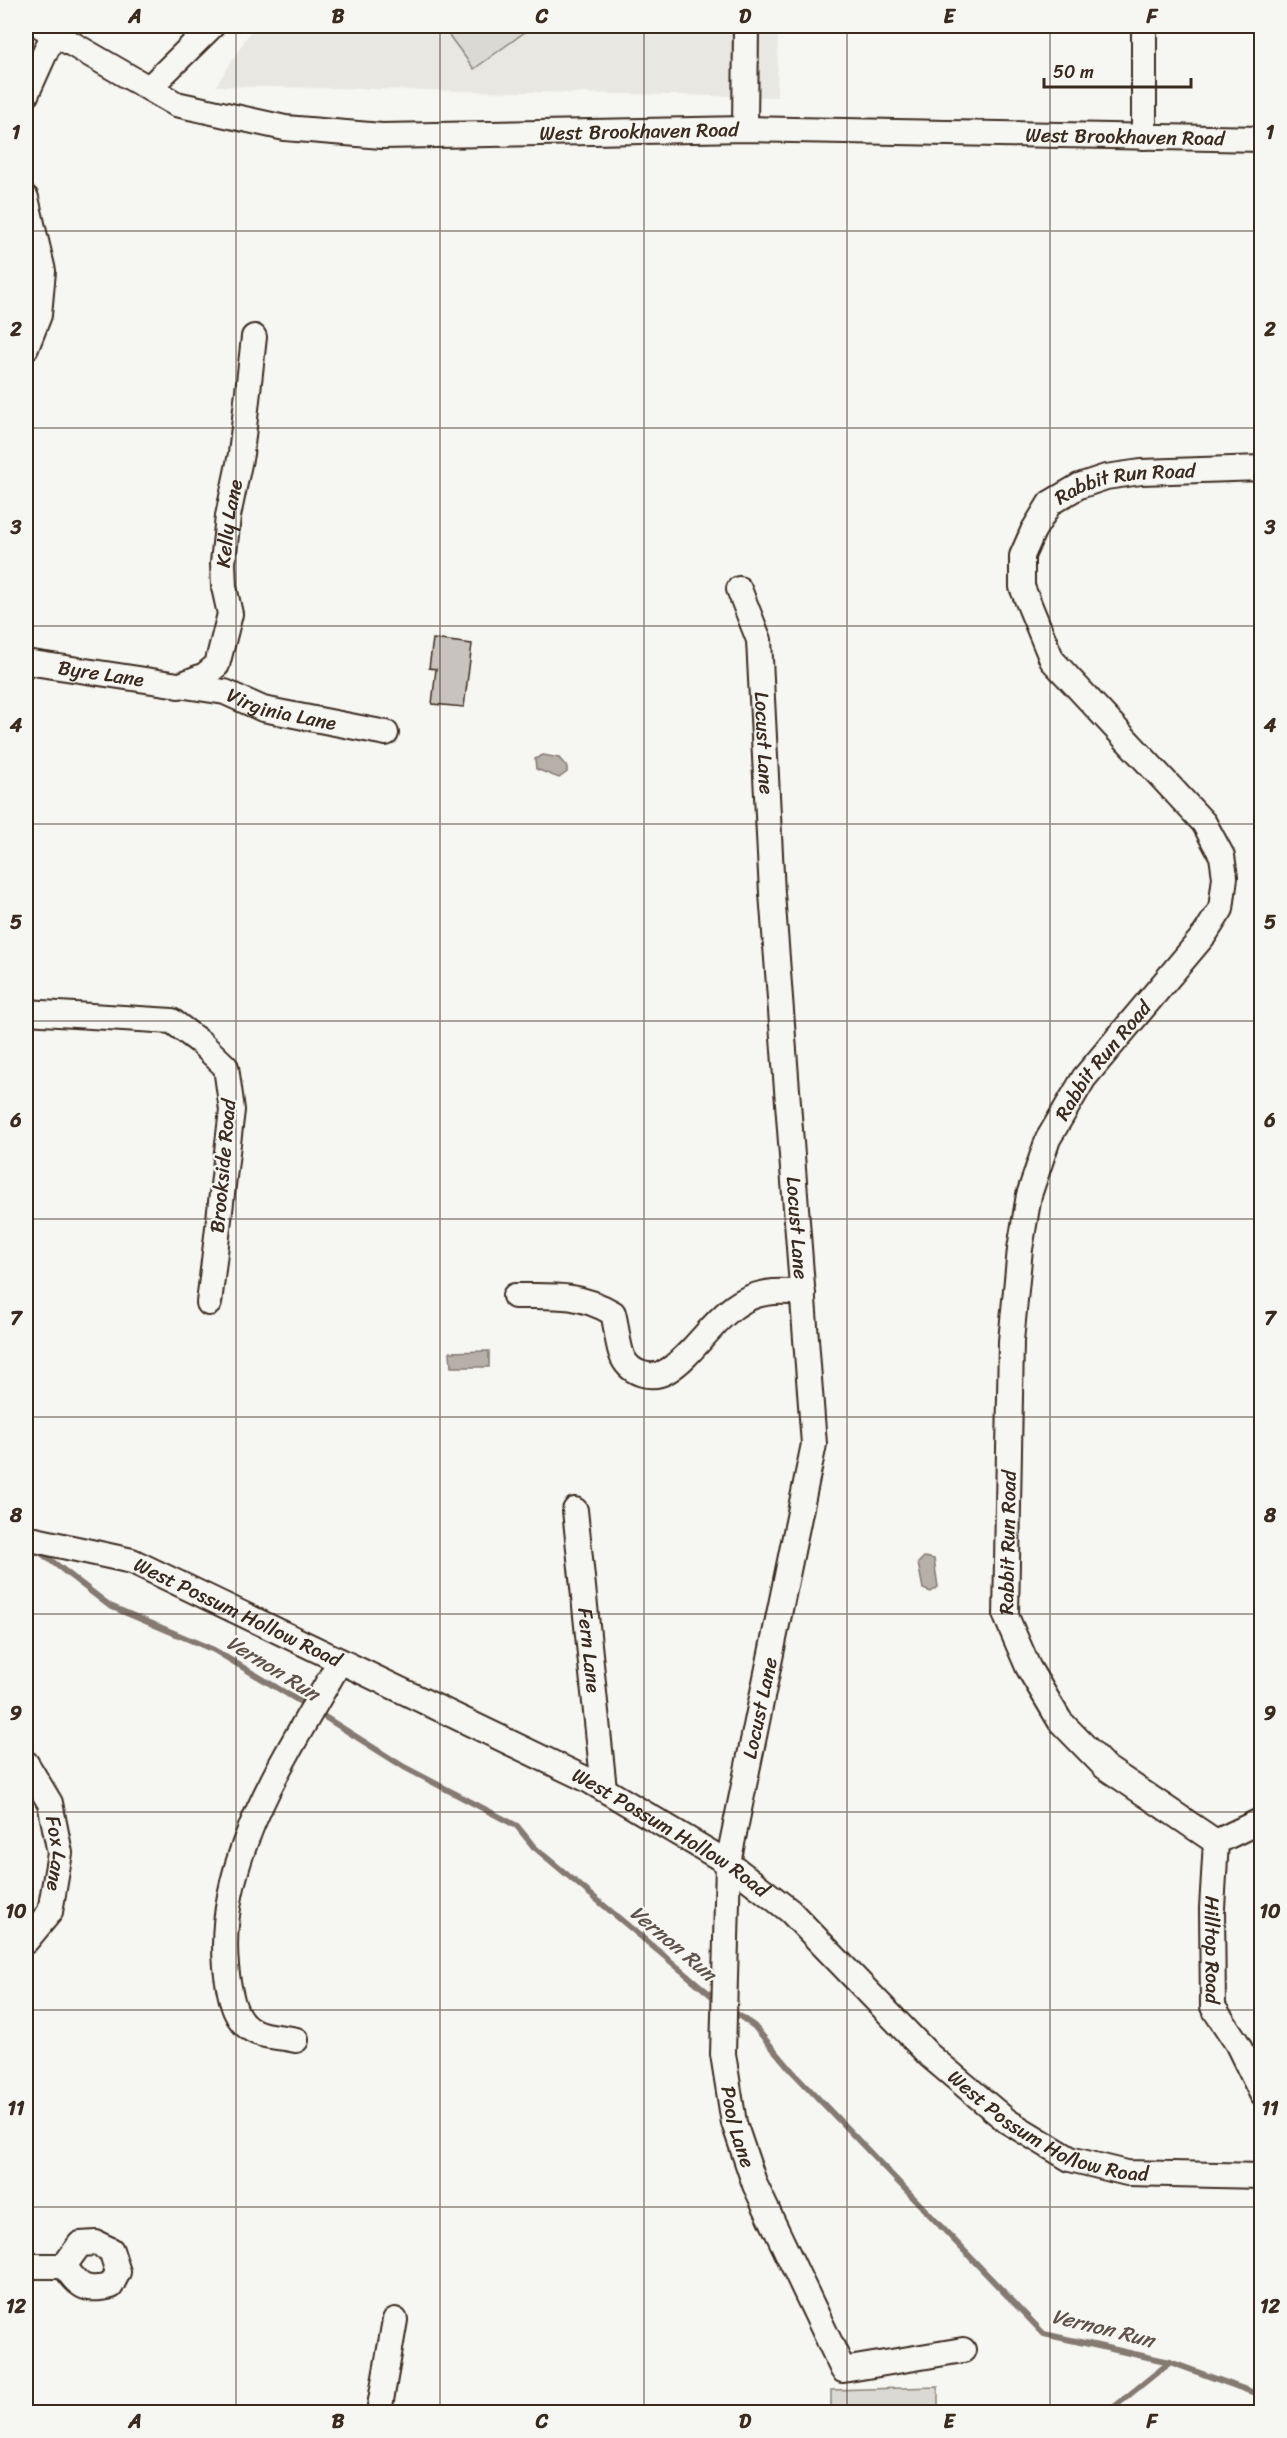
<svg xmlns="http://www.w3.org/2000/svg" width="1287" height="2438" font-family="Sriracha,sans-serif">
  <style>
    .built { fill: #e8e7e2 }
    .green { fill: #dad9d3; stroke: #8a8278; stroke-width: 1.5 }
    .water { fill: #b6b0a9; stroke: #857a71; stroke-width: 1.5 }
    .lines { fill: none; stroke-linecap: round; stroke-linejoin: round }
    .stream { stroke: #857a71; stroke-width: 6 }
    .building { fill: #c8c3be; stroke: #3b2a1e; stroke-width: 1.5 }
    .minor-casing { stroke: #3b2a1e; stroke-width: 28 }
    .minor { stroke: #f6f6f2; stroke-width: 24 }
    .grid { fill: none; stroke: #3b2a1e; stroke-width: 1.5; stroke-opacity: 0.55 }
    .labels { text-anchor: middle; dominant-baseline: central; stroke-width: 4.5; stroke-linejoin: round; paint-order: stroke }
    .street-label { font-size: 20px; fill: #3b2a1e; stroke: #f6f6f2 }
    .water-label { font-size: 21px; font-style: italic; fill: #605248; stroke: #f6f6f2 }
    .neatline { fill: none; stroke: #3b2a1e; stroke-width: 2 }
    .grid-label { font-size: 20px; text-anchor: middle; font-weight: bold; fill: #3b2a1e }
  </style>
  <rect width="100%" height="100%" fill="#f6f6f2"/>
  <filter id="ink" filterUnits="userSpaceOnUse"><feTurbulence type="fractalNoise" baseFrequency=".0167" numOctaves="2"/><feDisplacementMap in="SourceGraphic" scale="12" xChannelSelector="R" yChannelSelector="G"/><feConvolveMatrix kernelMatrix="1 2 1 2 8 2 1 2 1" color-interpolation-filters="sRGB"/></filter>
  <g filter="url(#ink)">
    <polygon class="built" points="254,26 778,26 777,97 216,86"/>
    <g class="green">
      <polygon points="442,26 533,26 474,69"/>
      <polygon points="938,2387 938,2412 831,2412 831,2390"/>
    </g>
    <g class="water">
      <polygon points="543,755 559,758 567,767 567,772 559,778 536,769 535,759"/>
      <polygon points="489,1351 489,1367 451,1367 450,1352"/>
      <polygon points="924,1557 934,1559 938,1587 931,1592 923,1589 918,1563"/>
    </g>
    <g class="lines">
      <g class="stream">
        <polyline points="36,1549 110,1606 214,1650 309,1707"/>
        <polyline points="317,1712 404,1767 517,1826 534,1847 718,2001"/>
        <polyline points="731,2010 754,2026 792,2071 1044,2334 1170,2362 1252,2392 1262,2393"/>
        <polyline points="1108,2412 1170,2362"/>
      </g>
    </g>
    <polygon class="building" points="433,639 472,644 464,707 432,704 436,669 429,668"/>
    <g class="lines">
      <defs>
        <g id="minor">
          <path id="s1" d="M41,26L176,104L285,128L382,136L745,129L1262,139"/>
          <polyline points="149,88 212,26"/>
          <polyline points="26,95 53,35"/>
          <polyline points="745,129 746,26"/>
          <polyline points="1144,137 1144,26"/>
          <polyline points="26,198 43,271 39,315 26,348"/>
          <path id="s2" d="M739,589L759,640L772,893L814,1444L728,1863L723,2054L734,2123L755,2185L843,2370L963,2350"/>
          <path id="s3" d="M26,662L225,692L263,709L386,733"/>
          <path id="s4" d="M178,686L205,675L217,665L230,614L224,587L223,563L228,516L241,454L254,337"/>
          <polyline points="26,1012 172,1021 200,1042 226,1067 232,1110 209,1303"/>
          <path d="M515,1296C553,1296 579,1293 613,1313C617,1327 617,1345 623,1358C631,1374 652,1380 667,1371C695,1354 714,1316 745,1300C764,1290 783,1291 803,1293"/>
          <path id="s5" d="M575,1510L604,1789"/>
          <path id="s6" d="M26,1538L132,1561L588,1780L728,1863L790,1911L930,2056L1007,2121L1070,2159L1127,2173L1262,2176"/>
          <path id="s7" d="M26,1763L50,1803L60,1853L50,1912L26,1941"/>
          <path id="s8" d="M1216,1842L1105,1767L1060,1721L1028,1667L1006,1616L1011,1341L1020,1249L1029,1195L1048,1139L1084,1078L1205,934L1221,909L1225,877L1222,856L1204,823L1052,660L1022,587V556L1033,531L1050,503L1079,486L1106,477L1141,472L1262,468"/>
          <path id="s9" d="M1216,1842L1212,1908L1213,2007L1237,2043L1262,2094"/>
          <polyline points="1216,1842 1262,1820"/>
          <path d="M296,2040C283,2037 263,2037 252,2030C236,2021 232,2003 229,1987C206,1870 286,1758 340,1661"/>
          <path d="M96,2243L111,2250L118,2272L111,2286C84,2292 80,2287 64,2266L80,2244Z"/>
          <polyline points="26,2266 64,2266"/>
          <polyline points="379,2412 395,2320"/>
        </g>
      </defs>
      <use href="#minor" class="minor-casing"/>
      <use href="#minor" class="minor"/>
    </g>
  </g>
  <path class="grid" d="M236,26V2412M440,26V2412M644,26V2412M847,26V2412M1050,26V2412M26,231H1262M26,428H1262M26,626H1262M26,824H1262M26,1021H1262M26,1219H1262M26,1417H1262M26,1614H1262M26,1812H1262M26,2010H1262M26,2207H1262"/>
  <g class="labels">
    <g class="street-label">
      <text stroke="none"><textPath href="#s1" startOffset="622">West Brookhaven Road</textPath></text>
      <text stroke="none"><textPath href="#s1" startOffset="1108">West Brookhaven Road</textPath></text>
      <text stroke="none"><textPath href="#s8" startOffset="1650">Rabbit Run Road</textPath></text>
      <text stroke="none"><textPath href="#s4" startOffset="189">Kelly Lane</textPath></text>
      <text stroke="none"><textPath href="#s3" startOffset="76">Byre Lane</textPath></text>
      <text stroke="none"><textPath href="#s3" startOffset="261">Virginia Lane</textPath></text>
      <text stroke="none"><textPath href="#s2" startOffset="158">Locust Lane</textPath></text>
      <text stroke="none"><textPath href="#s8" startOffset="894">Rabbit Run Road</textPath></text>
      <text transform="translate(223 1166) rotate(-85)">Brookside Road</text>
      <text stroke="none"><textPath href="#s2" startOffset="644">Locust Lane</textPath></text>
      <text stroke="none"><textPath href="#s8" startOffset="390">Rabbit Run Road</textPath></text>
      <text stroke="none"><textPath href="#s6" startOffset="226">West Possum Hollow Road</textPath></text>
      <text stroke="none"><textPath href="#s5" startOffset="141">Fern Lane</textPath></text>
      <text transform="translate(760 1708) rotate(-78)">Locust Lane</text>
      <text stroke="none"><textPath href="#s6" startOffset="712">West Possum Hollow Road</textPath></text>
      <text stroke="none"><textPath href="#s7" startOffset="98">Fox Lane</textPath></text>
      <text stroke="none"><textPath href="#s9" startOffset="108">Hilltop Road</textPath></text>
      <text stroke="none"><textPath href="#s6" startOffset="1198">West Possum Hollow Road</textPath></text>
      <text stroke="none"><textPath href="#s2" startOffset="1554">Pool Lane</textPath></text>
    </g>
    <g class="water-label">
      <text transform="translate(273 1668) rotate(32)">Vernon Run</text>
      <text transform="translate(673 1943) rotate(40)">Vernon Run</text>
      <text transform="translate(1103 2328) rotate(14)">Vernon Run</text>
    </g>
  </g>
  <rect width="1287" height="2438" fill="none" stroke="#f6f6f2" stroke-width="66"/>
  <path d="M1044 78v9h147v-9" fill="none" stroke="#3b2a1e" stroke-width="3"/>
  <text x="1053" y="78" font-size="18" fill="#3b2a1e" stroke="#f6f6f2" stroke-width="4.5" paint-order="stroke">50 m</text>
  <rect x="33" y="33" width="1221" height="2372" class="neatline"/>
  <g class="grid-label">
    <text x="135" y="23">A</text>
    <text x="338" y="23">B</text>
    <text x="542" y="23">C</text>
    <text x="745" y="23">D</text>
    <text x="949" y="23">E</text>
    <text x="1152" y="23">F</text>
    <text x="16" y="139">1</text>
    <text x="1270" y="139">1</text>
    <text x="16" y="336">2</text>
    <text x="1270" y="336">2</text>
    <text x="16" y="534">3</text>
    <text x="1270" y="534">3</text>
    <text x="16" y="732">4</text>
    <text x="1270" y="732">4</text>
    <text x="16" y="929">5</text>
    <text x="1270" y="929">5</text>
    <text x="16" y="1127">6</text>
    <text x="1270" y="1127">6</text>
    <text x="16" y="1325">7</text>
    <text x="1270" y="1325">7</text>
    <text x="16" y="1522">8</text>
    <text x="1270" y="1522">8</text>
    <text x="16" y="1720">9</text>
    <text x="1270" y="1720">9</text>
    <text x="16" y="1918">10</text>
    <text x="1270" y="1918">10</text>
    <text x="16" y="2115">11</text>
    <text x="1270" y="2115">11</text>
    <text x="16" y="2313">12</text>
    <text x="1270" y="2313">12</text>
    <text x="135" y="2428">A</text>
    <text x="338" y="2428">B</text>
    <text x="542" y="2428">C</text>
    <text x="745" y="2428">D</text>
    <text x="949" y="2428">E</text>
    <text x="1152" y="2428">F</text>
  </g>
</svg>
